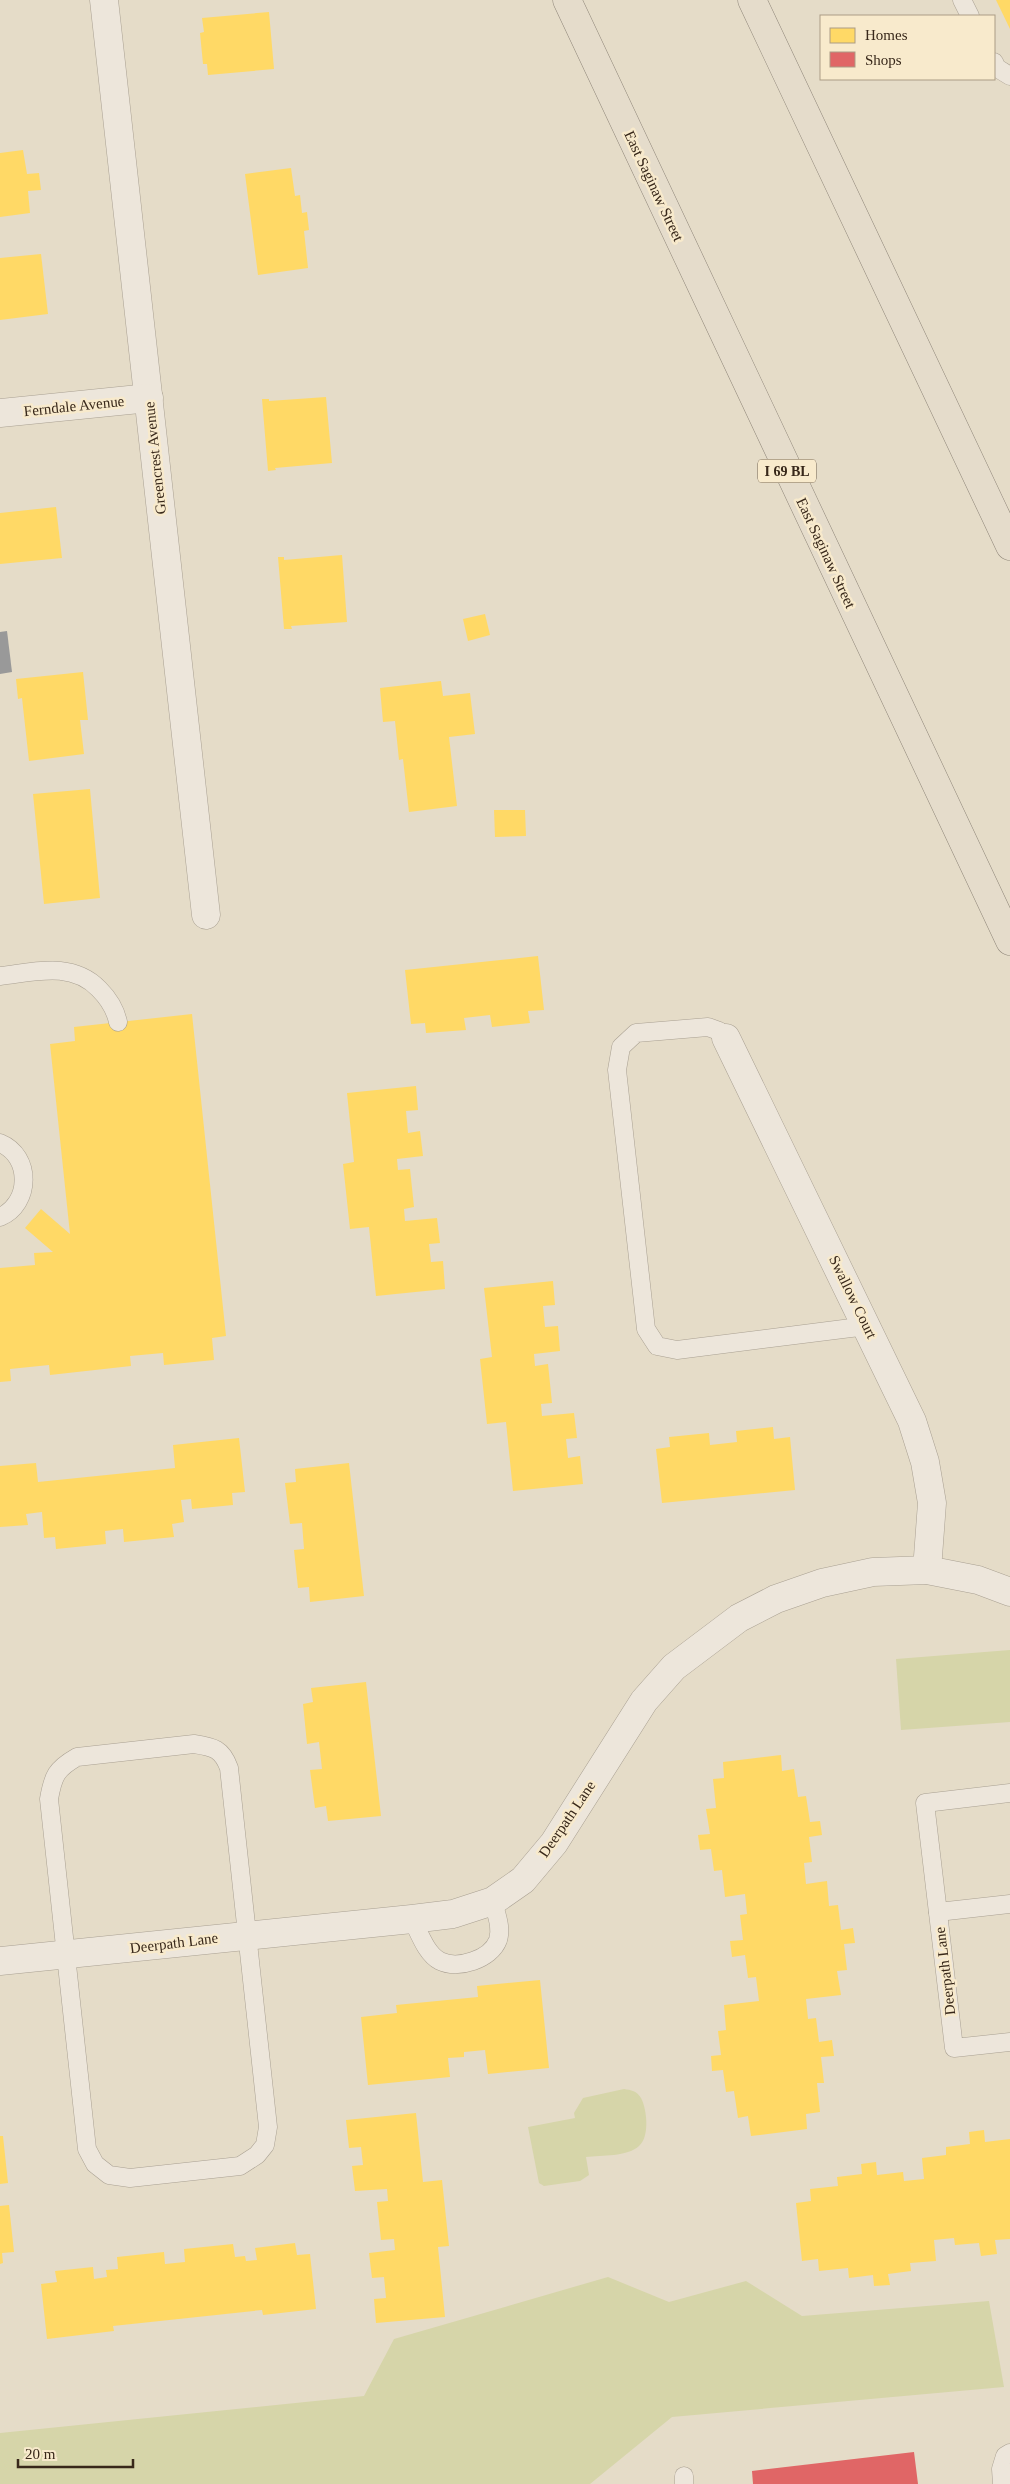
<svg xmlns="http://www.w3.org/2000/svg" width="1010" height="2484" font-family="Georgia,serif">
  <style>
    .green { fill: #d6d5a9 }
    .homes { fill: #ffd966 }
    .shops { fill: #e06666 }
    .industry { fill: #999 }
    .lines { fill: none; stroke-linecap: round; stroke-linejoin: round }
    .service-casing { stroke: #a9a092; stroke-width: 19 }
    .minor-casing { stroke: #a9a092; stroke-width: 29 }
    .primary-casing { stroke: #8f8679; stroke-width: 29 }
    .service { stroke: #ede6db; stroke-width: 18 }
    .minor { stroke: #ede6db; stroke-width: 28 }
    .primary { stroke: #e5dccb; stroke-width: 28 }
    .labels { text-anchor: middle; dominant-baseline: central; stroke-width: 5; stroke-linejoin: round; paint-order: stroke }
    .shield { fill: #f8eacc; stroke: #72624f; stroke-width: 1 }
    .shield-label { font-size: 14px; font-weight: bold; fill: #38281a }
    .street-label { font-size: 15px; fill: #38281a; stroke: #f8eacc }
  </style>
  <rect width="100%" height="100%" fill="#e5dcc8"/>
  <g class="green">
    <polygon points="1010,1650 1010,1722 901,1730 896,1659"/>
    <path d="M624,2089C631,2090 637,2091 641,2098C647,2109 650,2137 639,2146C627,2157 602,2155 586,2157L589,2175L580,2181L544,2186L539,2183L528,2127L575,2118L574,2113L583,2098Z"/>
    <polygon points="608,2277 669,2302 746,2281 802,2316 989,2301 1004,2387 672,2417 590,2484 0,2484 0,2433 364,2396 394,2339"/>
  </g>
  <g class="homes">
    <polygon points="996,0 1010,0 1010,29"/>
    <polygon points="269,12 274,69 208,75 207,64 203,64 200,33 204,32 202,18"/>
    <polygon points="23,150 27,174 39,173 41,190 28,191 30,213 0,217 0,153"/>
    <polygon points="291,168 295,196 300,195 302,213 307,212 309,230 304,231 308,268 258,275 245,174"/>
    <polygon points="41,254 48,314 0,320 0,258"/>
    <polygon points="326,397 332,463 275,468 276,470 268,471 262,399 269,399 269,401"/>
    <polygon points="56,507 62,558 0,564 0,513"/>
    <polygon points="342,555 347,622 291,626 292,629 284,629 278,557 284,557 284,560"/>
    <polygon points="485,614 490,635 468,641 463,619"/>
    <polygon points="83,672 88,720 80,720 84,754 29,761 22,698 18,699 16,679"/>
    <polygon points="441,681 443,696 470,693 475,734 449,737 457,806 409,812 403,759 399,760 395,721 383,722 380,688"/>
    <polygon points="90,789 100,898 44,904 33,794"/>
    <polygon points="494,810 525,810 526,836 495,837"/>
    <polygon points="538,956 544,1010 528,1011 530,1023 492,1027 490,1015 464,1018 466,1030 426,1033 425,1023 411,1024 405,970"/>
    <polygon points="192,1014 226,1336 212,1338 214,1360 164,1365 163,1353 130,1356 131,1366 50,1375 49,1365 10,1369 11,1381 0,1382 0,1268 35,1265 34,1253 53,1252 25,1228 41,1209 70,1234 50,1044 75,1041 74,1027"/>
    <polygon points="416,1086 418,1110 406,1111 408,1133 420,1131 423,1156 397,1159 398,1170 410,1169 414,1207 404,1209 405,1221 437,1218 440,1243 429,1244 431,1262 443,1261 445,1289 376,1296 369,1227 350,1229 343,1164 354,1162 347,1093"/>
    <polygon points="553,1281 555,1305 543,1306 545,1327 558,1326 560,1351 534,1354 535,1366 548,1364 552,1403 541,1404 542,1416 574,1413 577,1438 566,1439 568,1458 580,1456 583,1484 513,1491 506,1422 487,1424 480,1359 492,1357 484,1288"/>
    <polygon points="773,1427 774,1439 790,1437 795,1490 662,1503 656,1449 670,1447 669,1437 709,1433 710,1445 737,1442 736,1431"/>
    <polygon points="239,1438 245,1492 232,1493 233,1505 192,1509 191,1499 181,1500 184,1522 172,1524 174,1537 124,1542 123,1529 105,1531 106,1544 56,1549 55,1537 44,1538 42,1512 26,1514 28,1525 0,1527 0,1466 36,1463 38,1482 175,1468 173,1445"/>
    <polygon points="349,1463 364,1596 310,1602 309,1587 298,1588 294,1550 304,1549 302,1523 290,1524 285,1483 296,1482 295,1469"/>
    <polygon points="366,1682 381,1816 328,1821 326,1806 315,1808 310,1770 322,1769 319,1742 307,1744 303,1704 313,1702 311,1688"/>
    <polygon points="781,1755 782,1771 794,1769 798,1797 806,1796 810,1822 820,1821 822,1835 809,1837 812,1862 804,1863 806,1884 827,1881 829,1906 838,1905 841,1930 853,1928 855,1943 844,1944 847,1970 837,1971 841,1995 806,1999 808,2019 816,2018 819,2042 832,2040 834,2056 821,2057 824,2083 817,2083 820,2112 806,2114 807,2129 751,2136 748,2116 738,2118 734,2091 726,2092 723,2070 712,2071 711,2056 721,2055 718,2031 726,2030 724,2005 759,2001 756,1977 748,1978 745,1955 732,1957 730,1941 743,1940 740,1915 747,1914 745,1894 725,1897 722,1870 714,1871 711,1849 700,1850 698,1835 710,1834 706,1809 716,1808 713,1779 724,1778 723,1762"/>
    <polygon points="540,1980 549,2068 488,2074 485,2050 464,2052 464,2057 448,2058 450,2077 368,2085 361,2017 397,2013 396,2005 478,1997 477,1986"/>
    <polygon points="416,2113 423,2182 442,2180 449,2246 438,2247 445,2317 376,2323 374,2299 386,2298 384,2277 372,2278 369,2253 395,2250 394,2239 381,2240 377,2202 388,2201 387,2189 355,2191 352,2166 363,2165 361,2147 349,2148 346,2120"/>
    <polygon points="984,2130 985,2142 1010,2139 1010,2239 995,2240 997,2254 981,2256 979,2243 955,2245 954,2238 934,2240 936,2261 910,2263 911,2271 888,2274 890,2285 874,2286 873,2275 849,2278 848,2268 819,2271 818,2259 802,2261 796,2203 811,2201 810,2189 838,2186 837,2177 862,2174 861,2164 876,2162 877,2175 903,2172 904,2181 924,2179 922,2158 946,2155 946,2147 970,2144 969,2132"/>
    <polygon points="0,2136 3,2136 8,2183 0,2184"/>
    <polygon points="9,2205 14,2252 2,2253 3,2263 0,2264 0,2206"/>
    <polygon points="295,2243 297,2255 310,2254 316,2309 263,2315 262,2310 113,2326 114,2331 47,2339 41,2284 57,2282 55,2271 93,2267 94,2279 107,2277 106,2270 118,2269 117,2257 164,2252 165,2264 185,2262 184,2249 233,2244 235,2257 245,2256 246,2261 257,2260 255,2248"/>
  </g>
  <polygon class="shops" points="914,2452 918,2484 753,2484 752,2471"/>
  <polygon class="industry" points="7,631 12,672 0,674 0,632"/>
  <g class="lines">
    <defs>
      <g id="service">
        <polyline points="962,0 970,16"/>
        <polyline points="994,62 997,68 1010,76"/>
        <path d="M0,976C35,972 72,961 99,989C109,999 115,1008 118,1022"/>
        <polyline points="726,1038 719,1031 708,1027 636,1033 621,1047 617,1070 646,1329 657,1346 677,1350 867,1326"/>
        <path d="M0,1143C32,1156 31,1204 0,1217"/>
        <path d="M194,1744C214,1747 222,1749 229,1768L268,2127L265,2145L257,2155L240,2166L130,2178L109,2175L95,2164L87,2149L49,1799C53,1776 56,1769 77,1757Z"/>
        <polyline points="1010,1793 925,1803 954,2048 1010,2042"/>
        <polyline points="938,1912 1010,1904"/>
        <path d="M412,1919C419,1932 426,1954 440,1961C458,1970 491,1959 498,1940C502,1927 496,1914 493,1901"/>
        <polyline points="684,2476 684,2484"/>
        <polyline points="1002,2484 1001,2469 1005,2456 1010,2453"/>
      </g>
      <g id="minor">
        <polyline points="104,0 206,915"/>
        <polyline points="0,413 149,398"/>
        <polyline points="726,1038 912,1421 925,1462 932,1503 927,1570"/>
        <polyline points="0,1961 412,1919 453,1914 493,1901 523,1880 554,1843 644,1701 674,1667 739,1618 776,1599 822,1583 873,1572 927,1570 978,1580 1010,1592"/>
      </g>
      <g id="primary">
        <polyline points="567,0 1010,941"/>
        <polyline points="752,0 1010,546"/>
      </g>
    </defs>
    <use href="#service" class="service-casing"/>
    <use href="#minor" class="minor-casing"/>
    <use href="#primary" class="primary-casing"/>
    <use href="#service" class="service"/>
    <use href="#minor" class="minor"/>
    <use href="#primary" class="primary"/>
  </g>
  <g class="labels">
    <rect class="shield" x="758" y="459.5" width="58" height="23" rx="4"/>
    <g class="shield-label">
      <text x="787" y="471">I 69 BL</text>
    </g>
    <g class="street-label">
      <text transform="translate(654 186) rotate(65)">East Saginaw Street</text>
      <text transform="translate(74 406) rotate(-6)">Ferndale Avenue</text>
      <text transform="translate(155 458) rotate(-96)">Greencrest Avenue</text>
      <text transform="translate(826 553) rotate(65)">East Saginaw Street</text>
      <text transform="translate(853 1297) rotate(64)">Swallow Court</text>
      <text transform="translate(567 1819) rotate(-56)">Deerpath Lane</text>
      <text transform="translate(174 1943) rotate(-7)">Deerpath Lane</text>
      <text transform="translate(945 1971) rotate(-97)">Deerpath Lane</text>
    </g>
  </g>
  <rect x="820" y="15" width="175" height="65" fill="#f8eacc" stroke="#ab9c85"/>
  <rect x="830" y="28" width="25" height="15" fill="#ffd966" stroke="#ab9c85"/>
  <text x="865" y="40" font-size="15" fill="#38281a">Homes</text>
  <rect x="830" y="52" width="25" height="15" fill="#e06666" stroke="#ab9c85"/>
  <text x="865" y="65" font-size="15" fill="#38281a">Shops</text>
  <path d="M18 2459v8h115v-8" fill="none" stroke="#38281a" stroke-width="2.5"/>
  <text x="25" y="2459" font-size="15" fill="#38281a" stroke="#f8eacc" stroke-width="4" paint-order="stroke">20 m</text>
</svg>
